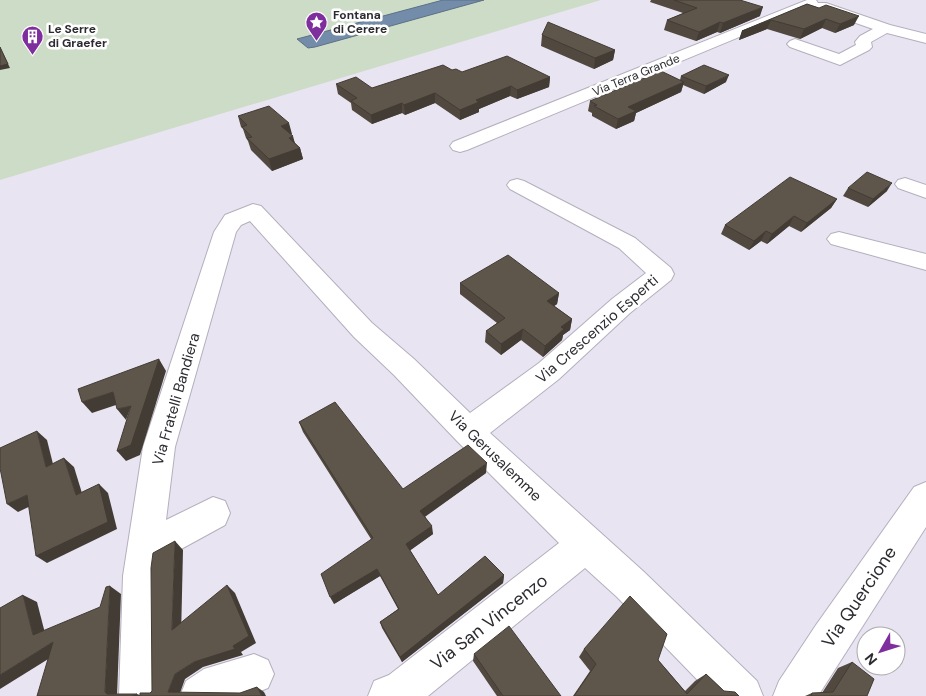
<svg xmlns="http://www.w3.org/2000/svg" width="926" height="696" font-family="'DM Sans',sans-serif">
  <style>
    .green { fill: #cddcc6 }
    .water { fill: #738caa; stroke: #5e6f85 }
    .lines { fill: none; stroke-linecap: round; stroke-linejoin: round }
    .minor-casing { stroke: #b4afbd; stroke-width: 2 }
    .minor { fill: #fff; fill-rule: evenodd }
    .wall { fill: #514940 }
    .shaded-wall { fill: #423c34 }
    .building { fill: #5e554b; stroke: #423c34 }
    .labels { text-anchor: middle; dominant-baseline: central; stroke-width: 5; stroke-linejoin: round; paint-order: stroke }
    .far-poi-label { font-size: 12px; font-weight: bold; fill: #2d2b30; stroke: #fff; text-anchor: start }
    .far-street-label { font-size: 12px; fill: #2d2b30; stroke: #fff }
    .street-label { font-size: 15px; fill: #2d2b30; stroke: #fff }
    .near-street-label { font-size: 18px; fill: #2d2b30; stroke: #fff }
  </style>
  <rect width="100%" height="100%" fill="#e9e4f2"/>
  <polygon class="green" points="0,0 601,0 0,180"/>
  <polygon class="water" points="443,0 484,0 315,47 308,48 297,39"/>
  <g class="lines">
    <defs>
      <g id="minor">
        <polygon points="807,0 816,0 818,3 826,3 890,25 926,34 926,43 887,33 871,42 872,47 869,50 840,65 790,47 787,44 790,41 795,39 839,54 856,45 855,42 860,36 873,29 816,9 814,6 467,150 460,152 453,150 450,146 453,142"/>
        <polygon points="905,178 926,185 926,198 898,188 895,184 898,180"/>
        <polygon points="517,179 524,181 635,238 671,268 674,274 671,280 630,313 559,379 490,433 643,571 757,681 763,696 713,696 617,597 585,568 428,696 368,696 374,681 389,675 559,543 457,441 394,375 354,337 250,221 241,225 236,232 175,447 166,520 213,497 225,501 230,513 225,525 161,560 159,576 161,696 119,696 123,576 143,447 214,232 225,215 253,204 261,206 372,323 414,359 470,413 539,363 612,299 646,273 619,248 510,189 507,185 510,181"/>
        <polygon points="839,232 926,254 926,270 831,244 827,239 831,234"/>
        <polygon points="926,482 926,527 818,696 773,696 779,681 816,625 914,487"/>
        <polygon points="254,654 268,660 274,674 268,688 248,696 180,696 186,681 204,669"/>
      </g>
    </defs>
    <use href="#minor" class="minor-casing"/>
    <use href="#minor" class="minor"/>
  </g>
  <g class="wall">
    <polygon points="651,0 740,0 760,16 720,33 717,32 696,41 664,30 667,20 683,13 650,2"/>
    <polygon points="807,4 819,8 854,25 835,33 822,28 800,39 767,29 739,40 742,31"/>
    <polygon points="542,35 615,50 613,60 594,69 541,46"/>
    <polygon points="452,70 462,72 550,77 549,87 517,99 510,96 479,109 479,112 460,120 435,103 405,115 402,113 372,124 352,110 351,103 338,94 336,84 372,88"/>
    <polygon points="681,76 726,82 704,94 683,85 681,92 636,113 634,121 616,129 592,116 592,113 588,111 590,101 680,80"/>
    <polygon points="238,116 292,134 291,134 295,143 300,148 303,159 272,171 251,150 248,141 246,138 243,129 241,127"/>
    <polygon points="848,188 887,191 868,207 843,196"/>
    <polygon points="837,199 831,208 801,232 789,226 767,244 761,241 749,250 721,234 725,225"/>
    <polygon points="460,283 559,293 557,304 554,306 572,319 570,330 563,335 562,340 543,357 521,340 501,355 485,342 486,331 497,323 460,294"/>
    <polygon points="299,422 403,489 486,473 425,516 433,534 410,550 438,595 504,575 503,583 402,662 382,628 380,622 398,609 380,576 334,604 371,539 303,432"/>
    <polygon points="584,649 658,660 685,691 695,681 706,674 724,691 739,696 573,696 590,671 579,657"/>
    <polygon points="474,654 561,696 497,696 473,661"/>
    <polygon points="852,662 867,696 805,696 812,693 822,693 838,668"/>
  </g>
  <g class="shaded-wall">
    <polygon points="763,7 760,16 720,33 723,23"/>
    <polygon points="859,16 854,25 835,33 840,24"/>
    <polygon points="826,19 822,28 800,39 804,29"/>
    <polygon points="771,20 767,29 739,40 742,31"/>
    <polygon points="720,22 717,32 696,41 699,32"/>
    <polygon points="0,47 10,68 0,70"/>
    <polygon points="615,50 613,60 594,69 595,58"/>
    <polygon points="729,75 726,82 704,94 706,86"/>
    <polygon points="550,77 549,87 517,99 517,90"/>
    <polygon points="684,82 681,92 636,113 634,121 616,129 618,119 628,107"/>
    <polygon points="511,86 510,96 479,109 479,112 460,120 460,110 476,100"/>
    <polygon points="435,93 435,103 405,115 404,105"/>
    <polygon points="402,103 402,113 372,124 371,115"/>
    <polygon points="289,123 292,134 284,137 281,126"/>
    <polygon points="293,136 296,148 289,138"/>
    <polygon points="300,148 303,159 272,171 269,159"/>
    <polygon points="892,183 887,191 868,207 873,199"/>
    <polygon points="837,199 831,208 801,232 807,223"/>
    <polygon points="794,216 789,226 767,244 772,234"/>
    <polygon points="766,231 761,241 749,250 754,241"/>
    <polygon points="559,293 557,304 546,312 547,301"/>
    <polygon points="572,319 570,330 563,335 562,340 543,357 545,346 561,327"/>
    <polygon points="523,329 521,340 501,355 501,344"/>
    <polygon points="159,359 166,371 140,455 126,461 117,451"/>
    <polygon points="113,392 122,403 92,413 82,402"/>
    <polygon points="131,406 126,420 117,409"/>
    <polygon points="37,431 47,440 56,476 46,467"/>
    <polygon points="64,458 74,467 85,503 76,495"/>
    <polygon points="487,463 486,473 422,519 420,511"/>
    <polygon points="99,484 108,493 117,529 47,563 36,556"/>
    <polygon points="27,495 37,503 18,512 7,504"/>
    <polygon points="432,526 433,534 408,552 406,544"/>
    <polygon points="175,541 183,550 181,637 172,630"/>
    <polygon points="377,569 380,576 334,604 330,597"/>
    <polygon points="504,575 503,583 402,662 400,657"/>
    <polygon points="227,585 235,593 256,643 241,652 243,655 203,667 185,679 179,696 168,692 175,674 194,662 233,646"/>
    <polygon points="110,586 121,594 117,696 107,694 105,692"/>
    <polygon points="23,595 37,602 47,641 33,635"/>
    <polygon points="53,642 66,648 0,689 0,675"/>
    <polygon points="257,687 264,692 266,696 262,696"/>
    <polygon points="137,694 143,696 131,696"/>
  </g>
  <g class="building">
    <polygon points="674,0 740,0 763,7 723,23 720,22 699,32 667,20 697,8"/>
    <polygon points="807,4 819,8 826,5 859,16 840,24 826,19 804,29 771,20 742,31"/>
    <polygon points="548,22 615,50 595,58 542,35"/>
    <polygon points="0,47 8,64 0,66"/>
    <polygon points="507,56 550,77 517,90 511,86 476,100 479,102 460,110 435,93 404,105 402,103 371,115 351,101 357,98 336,84 356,77 372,88 443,65 452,70 456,69 462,72"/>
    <polygon points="704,65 729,75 706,86 681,76"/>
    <polygon points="661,71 684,82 628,107 636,111 618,119 594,106 597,105 590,101"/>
    <polygon points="269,106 289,123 281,126 293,136 289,138 300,148 269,159 247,138 252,137 242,127 247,125 238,116"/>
    <polygon points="867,172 892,183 873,199 848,188"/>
    <polygon points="790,177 837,199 807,223 794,216 772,234 766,231 754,241 725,225"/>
    <polygon points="508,255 559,293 547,301 572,319 561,327 564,329 545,346 523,329 501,344 486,331 505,318 460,283"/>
    <polygon points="159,359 131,445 117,451 131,406 117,409 113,392 82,402 78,389"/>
    <polygon points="335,402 403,489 468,445 487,463 420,511 432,526 406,544 438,595 485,556 504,575 400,657 380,622 399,609 377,569 330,597 321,574 373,538 299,422"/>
    <polygon points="37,431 46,467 64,458 76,495 99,484 108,522 36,556 27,495 7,504 0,468 0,448"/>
    <polygon points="175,541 172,630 227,585 249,636 233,646 235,649 194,662 175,674 168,692 240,693 257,687 262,696 140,696 140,693 150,693 152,691 151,568 153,553"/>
    <polygon points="110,586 105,692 107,694 137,694 131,696 37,696 53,642 0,675 0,608 23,595 33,635 100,607 106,587"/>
    <polygon points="630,596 667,634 658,660 687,694 706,674 724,691 735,692 739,696 574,696 596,664 584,649"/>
    <polygon points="509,626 561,696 503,696 474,654"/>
    <polygon points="852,662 874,679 867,696 811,696 812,693 833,692"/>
  </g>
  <defs>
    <symbol id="sight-pin" viewBox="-11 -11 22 30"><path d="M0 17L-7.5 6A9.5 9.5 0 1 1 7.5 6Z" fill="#7f2e9e" stroke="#fff"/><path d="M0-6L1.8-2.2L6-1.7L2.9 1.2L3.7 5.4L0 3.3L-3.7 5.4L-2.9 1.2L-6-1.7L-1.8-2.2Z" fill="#fff"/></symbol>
    <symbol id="building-pin" viewBox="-11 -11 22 30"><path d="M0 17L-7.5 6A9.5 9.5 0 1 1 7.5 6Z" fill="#7f2e9e" stroke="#fff"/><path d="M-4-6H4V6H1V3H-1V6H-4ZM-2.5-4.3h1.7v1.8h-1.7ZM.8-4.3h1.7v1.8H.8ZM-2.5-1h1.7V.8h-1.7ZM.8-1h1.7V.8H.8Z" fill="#fff"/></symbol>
  </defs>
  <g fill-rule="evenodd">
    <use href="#sight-pin" x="304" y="10" width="25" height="34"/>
    <use href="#building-pin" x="20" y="24" width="25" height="34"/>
  </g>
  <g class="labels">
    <g class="far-poi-label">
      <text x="333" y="15">Fontana<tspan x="333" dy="14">di Cerere</tspan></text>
      <text x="48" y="29">Le Serre<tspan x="48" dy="14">di Graefer</tspan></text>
    </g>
    <g class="far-street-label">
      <text transform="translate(636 75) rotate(-22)">Via Terra Grande</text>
    </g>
    <g class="street-label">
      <text transform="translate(597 329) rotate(-41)">Via Crescenzio Esperti</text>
      <text transform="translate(176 399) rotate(-74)">Via Fratelli Bandiera</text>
      <text transform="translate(495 456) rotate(44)">Via Gerusalemme</text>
    </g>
    <g class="near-street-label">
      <text transform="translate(859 597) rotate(-56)">Via Quercione</text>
      <text transform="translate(489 622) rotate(-38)">Via San Vincenzo</text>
    </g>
  </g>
  <g transform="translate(881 651) rotate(231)"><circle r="24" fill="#ffffff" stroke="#abaaac"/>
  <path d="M0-4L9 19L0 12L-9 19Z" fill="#7f2e9e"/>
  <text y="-8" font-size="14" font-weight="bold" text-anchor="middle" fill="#2d2b30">N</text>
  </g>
</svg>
